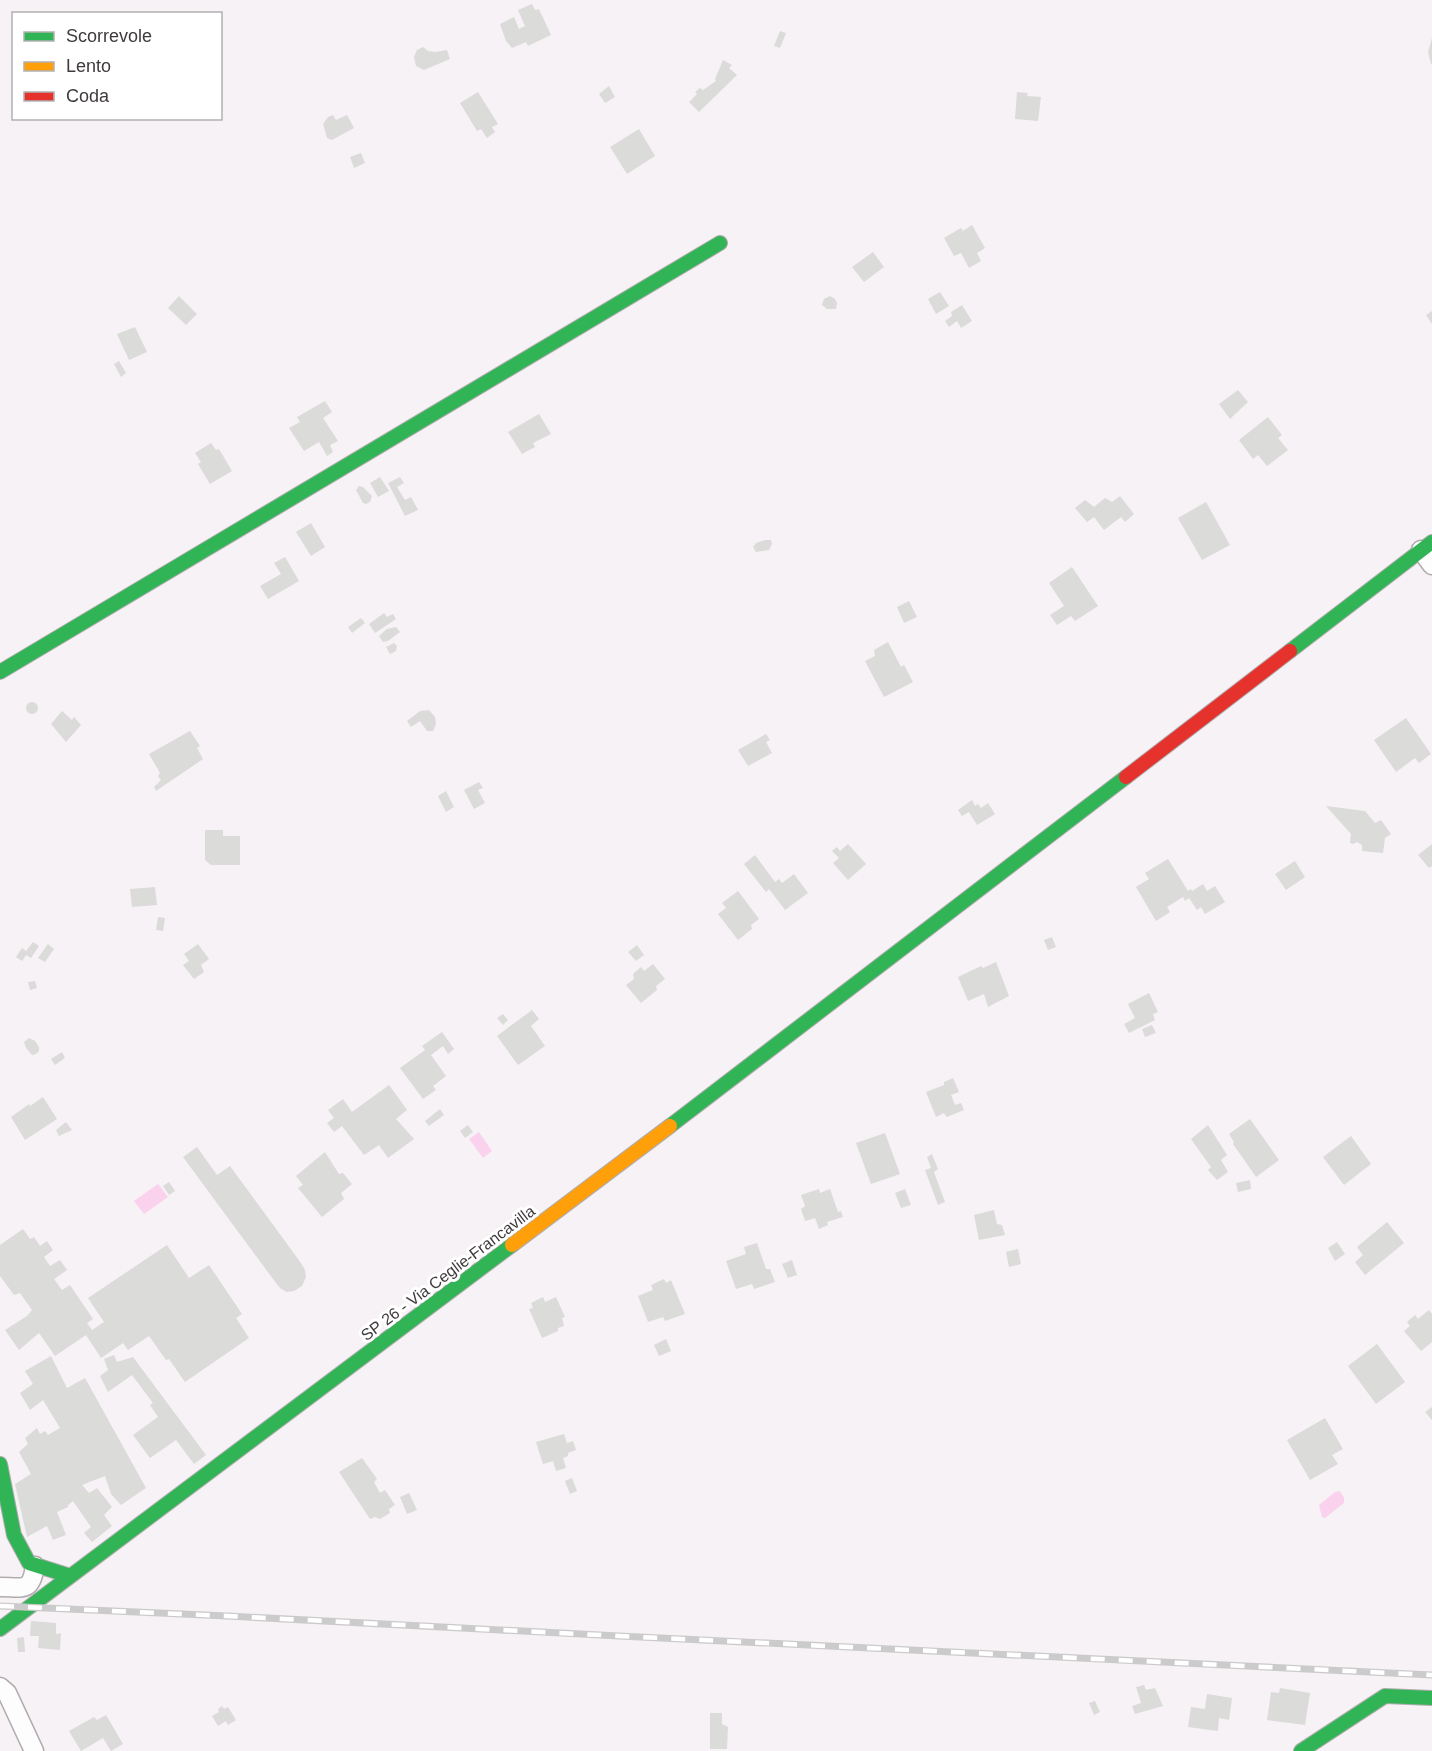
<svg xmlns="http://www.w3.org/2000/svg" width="1432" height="1751" font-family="Helvetica,sans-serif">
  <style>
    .water { fill: #fbd2ed }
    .building { fill: #dbdbda }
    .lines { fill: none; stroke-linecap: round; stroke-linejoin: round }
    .street-casing { stroke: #b0acae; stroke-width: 21 }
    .fast-casing { stroke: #b0acae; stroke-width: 16 }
    .slow-casing { stroke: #b0acae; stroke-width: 16 }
    .jam-casing { stroke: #b0acae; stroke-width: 16 }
    .street { stroke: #fefdfe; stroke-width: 18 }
    .fast { stroke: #30b455; stroke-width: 14 }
    .slow { stroke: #ff9f0a; stroke-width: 14 }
    .jam { stroke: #e5322d; stroke-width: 14 }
    .rail-casing { stroke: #cccbcb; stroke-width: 7 }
    .rail { stroke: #fff; stroke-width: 4.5; stroke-dasharray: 14; stroke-linecap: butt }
    .labels { text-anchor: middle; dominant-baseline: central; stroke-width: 6; stroke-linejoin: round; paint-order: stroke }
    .street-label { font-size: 16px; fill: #3f3b3d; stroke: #fff }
  </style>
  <rect width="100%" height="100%" fill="#f7f2f5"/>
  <g class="water">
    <polygon points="479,1132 492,1151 483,1158 469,1139"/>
    <polygon points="158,1184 168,1197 144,1214 134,1201"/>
    <polygon points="1340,1491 1344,1498 1344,1503 1325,1518 1322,1517 1319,1505 1335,1492"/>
  </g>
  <g class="building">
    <polygon points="532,4 535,10 539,9 551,35 528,46 526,42 512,48 506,41 500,24 514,17 519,29 525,26 518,10"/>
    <polygon points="780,31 786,33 780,48 774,46"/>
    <polygon points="1432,38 1432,64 1431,64 1428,52"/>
    <polygon points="423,47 428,51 435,52 447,50 450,59 424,70 416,66 414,57 417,50"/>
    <polygon points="723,60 732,65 729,68 737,75 699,112 689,102 697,94 695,92 700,88 703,90 716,81 715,79"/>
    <polygon points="609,86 615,97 605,103 599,94"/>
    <polygon points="478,92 498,124 492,127 495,132 487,138 481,129 477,131 460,103"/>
    <polygon points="1017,92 1028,93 1027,96 1041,97 1038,121 1015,119"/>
    <polygon points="333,115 336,120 347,115 354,128 332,140 327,138 323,124 328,117"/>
    <polygon points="639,129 655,156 627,174 610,147"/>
    <polygon points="361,153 365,163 354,168 350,157"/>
    <polygon points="972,225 985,248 977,253 981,261 969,268 961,253 954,256 944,238 961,228 963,231"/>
    <polygon points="873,252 884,267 864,282 852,267"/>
    <polygon points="940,292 949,306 936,314 928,299"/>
    <polygon points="179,296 197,314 186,325 168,308"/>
    <polygon points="830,296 835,299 837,303 836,309 827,309 822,305 824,299"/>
    <polygon points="962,305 972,321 961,328 957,321 949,327 945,321 952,316 951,312"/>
    <polygon points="1432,311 1432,324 1426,315"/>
    <polygon points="135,327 147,352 129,360 117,334"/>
    <polygon points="119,361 126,373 121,377 114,364"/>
    <polygon points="1238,390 1248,402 1230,419 1219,404"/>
    <polygon points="325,401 332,412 323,418 338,441 330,445 333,452 327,456 319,442 304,451 289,428 300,422 297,417"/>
    <polygon points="539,414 551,434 533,443 535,447 522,454 508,432"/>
    <polygon points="1268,417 1282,435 1278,438 1288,450 1267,466 1258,455 1253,459 1239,440"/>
    <polygon points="211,443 216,450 219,449 232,471 210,484 198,464 201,462 195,453"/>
    <polygon points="380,477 389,491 378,497 370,483"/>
    <polygon points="400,477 404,483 397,487 405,500 411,497 418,510 405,516 388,483"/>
    <polygon points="359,486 363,487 372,496 370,502 366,504 363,503 356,490"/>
    <polygon points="1120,496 1134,514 1125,522 1121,517 1104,530 1094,517 1087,522 1075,508 1085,500 1094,507 1105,498 1112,502"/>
    <polygon points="1206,502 1230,545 1202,560 1178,518"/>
    <polygon points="311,523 325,547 311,556 296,532"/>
    <polygon points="765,540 771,540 772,544 769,550 756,552 753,547 756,543"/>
    <polygon points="285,557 299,581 268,599 260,586 281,574 274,563"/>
    <polygon points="1072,567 1098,606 1075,621 1071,616 1057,625 1050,615 1064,606 1049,583"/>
    <polygon points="909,601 917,617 904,623 897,607"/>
    <polygon points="384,613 387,617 393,614 396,619 375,633 369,624"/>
    <polygon points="361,618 365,623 352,633 348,627"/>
    <polygon points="396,627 400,632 388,641 383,642 379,636 387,629"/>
    <polygon points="888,642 901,667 904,665 913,682 884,697 865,661 875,656 874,650"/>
    <polygon points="394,643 397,646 396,651 390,654 386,647"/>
    <circle cx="32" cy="708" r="6"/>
    <polygon points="429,710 435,717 436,724 433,731 427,731 420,721 411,727 407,721 420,711"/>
    <polygon points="62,711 72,720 74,717 81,725 66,742 51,724"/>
    <polygon points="1406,718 1431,754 1419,763 1415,758 1396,772 1374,740"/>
    <polygon points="190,731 200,746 197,748 203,759 156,791 154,787 161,780 158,776 160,773 149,754"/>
    <polygon points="766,734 770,740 766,742 772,753 748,766 738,750"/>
    <polygon points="479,782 483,788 478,790 485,803 474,809 464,790"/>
    <polygon points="446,791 454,807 446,812 438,796"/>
    <polygon points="972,800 975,806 978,804 981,808 988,803 995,814 977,825 969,812 962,816 958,810"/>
    <polygon points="1326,806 1365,811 1375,823 1381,820 1391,834 1385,838 1383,853 1362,851 1362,845 1357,842 1353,844 1350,843 1351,834"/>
    <polygon points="205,830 223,830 223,836 240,836 240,865 211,865 205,860"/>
    <polygon points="848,844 866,864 848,880 833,863 839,858 832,851 837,847 840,851"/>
    <polygon points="1432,844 1432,866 1429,868 1418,855"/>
    <polygon points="755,855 775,882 779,879 782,883 794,874 808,893 785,910 769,889 766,892 744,864"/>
    <polygon points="1168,859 1188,891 1191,889 1192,891 1203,884 1207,891 1215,886 1225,902 1205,914 1201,907 1197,910 1189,898 1185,901 1183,897 1167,907 1170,912 1156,921 1136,887 1149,879 1145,873"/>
    <polygon points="1295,861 1305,877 1286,890 1275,874"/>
    <polygon points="155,887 157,905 132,907 130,889"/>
    <polygon points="738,891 759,919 751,925 752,929 738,940 718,914 726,908 722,903"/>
    <polygon points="158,917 165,918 163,931 156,930"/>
    <polygon points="1052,937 1056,947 1048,950 1044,940"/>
    <polygon points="33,942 39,946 31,958 26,955 22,961 16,957 22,948 26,951"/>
    <polygon points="48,944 54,949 45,962 38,958"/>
    <polygon points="198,944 209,959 201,965 204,972 194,979 183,965 189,961 184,954"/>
    <polygon points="637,945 644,955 636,961 628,952"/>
    <polygon points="996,962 1009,996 988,1007 984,994 968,1001 958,977 981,966 983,968"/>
    <polygon points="653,964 665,979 656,986 657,990 641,1003 626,985 634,979 633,974 641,967 644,971"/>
    <polygon points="35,981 37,988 30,990 28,982"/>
    <polygon points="1149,993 1158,1012 1153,1014 1155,1020 1129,1033 1124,1024 1135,1018 1128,1004"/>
    <polygon points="532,1010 539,1019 531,1026 545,1046 518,1065 497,1036"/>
    <polygon points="503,1014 508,1020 503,1025 497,1018"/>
    <polygon points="1152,1025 1156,1033 1145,1037 1142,1029"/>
    <polygon points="442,1032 454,1049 448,1054 443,1046 431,1055 446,1076 433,1086 436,1090 423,1099 400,1068 425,1050 422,1046"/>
    <polygon points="29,1038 35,1041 39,1047 39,1051 36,1054 32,1055 26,1048 24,1042"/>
    <polygon points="62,1052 65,1058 55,1065 51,1059"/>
    <polygon points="953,1078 959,1092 951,1095 955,1105 961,1103 964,1110 947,1117 944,1113 936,1117 926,1092 944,1085 944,1082"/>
    <polygon points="389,1085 407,1110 396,1119 414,1139 388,1158 379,1145 364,1155 342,1126 334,1132 327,1123 334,1118 328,1110 343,1099 352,1112"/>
    <polygon points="43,1097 57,1119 25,1140 11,1117 29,1104 30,1106"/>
    <polygon points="440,1109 444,1115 429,1126 425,1121"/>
    <polygon points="1250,1119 1279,1160 1256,1177 1233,1144 1234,1142 1229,1134"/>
    <polygon points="66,1122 72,1130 59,1136 56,1130"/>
    <polygon points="468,1125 473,1132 465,1138 460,1131"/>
    <polygon points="1208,1125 1227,1155 1221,1160 1228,1172 1217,1180 1208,1170 1211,1167 1191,1139"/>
    <polygon points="885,1133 900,1174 871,1184 856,1143"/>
    <polygon points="1351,1136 1371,1164 1344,1185 1323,1157"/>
    <polygon points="197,1147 217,1175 230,1166 301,1263 305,1270 306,1277 302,1286 294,1291 287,1292 281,1289 276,1283 183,1157"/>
    <polygon points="325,1152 339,1174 343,1173 352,1184 341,1193 344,1199 322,1217 298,1188 303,1185 296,1176"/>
    <polygon points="932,1154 938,1169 934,1172 945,1202 938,1205 925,1170 931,1168 927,1157"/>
    <polygon points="1250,1180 1251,1189 1238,1192 1236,1183"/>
    <polygon points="169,1182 175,1191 169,1195 163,1186"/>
    <polygon points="819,1189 820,1193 830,1189 838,1212 841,1211 843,1217 827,1222 828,1225 819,1229 815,1218 805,1221 801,1209 805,1206 801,1195"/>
    <polygon points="905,1189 911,1205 901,1208 895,1193"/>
    <polygon points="994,1210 997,1224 1002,1225 1005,1235 979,1240 974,1215"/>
    <polygon points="1387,1222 1404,1243 1365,1275 1355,1262 1363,1255 1357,1247"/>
    <polygon points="23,1229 30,1239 34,1237 40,1246 47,1241 53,1250 44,1257 50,1266 60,1260 67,1270 54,1279 62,1290 70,1285 93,1319 87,1323 92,1330 104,1322 88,1298 167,1245 189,1278 209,1265 242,1314 236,1318 249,1338 185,1382 169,1359 166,1360 149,1336 128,1350 123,1343 101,1358 86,1335 55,1356 39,1333 19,1350 5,1330 27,1316 32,1310 20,1293 14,1295 0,1276 0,1245"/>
    <polygon points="1337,1242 1345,1254 1335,1261 1328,1248"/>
    <polygon points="757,1243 766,1269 770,1269 775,1282 754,1289 752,1284 736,1289 726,1261 746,1254 744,1247"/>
    <polygon points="1018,1249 1021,1264 1009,1267 1006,1252"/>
    <polygon points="792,1260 797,1275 788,1278 782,1264"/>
    <polygon points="664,1279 666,1283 671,1280 685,1314 665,1321 663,1317 648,1322 638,1296 653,1290 651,1285"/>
    <polygon points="543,1297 545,1302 556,1297 565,1317 562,1318 564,1326 558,1328 558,1331 542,1338 529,1309 533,1308 531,1303"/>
    <polygon points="1429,1310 1432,1314 1432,1342 1421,1351 1404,1331 1410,1326 1407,1322 1415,1315 1418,1319"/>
    <polygon points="666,1339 671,1351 659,1356 654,1345"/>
    <polygon points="1377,1344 1405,1382 1376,1404 1348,1366"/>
    <polygon points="114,1355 117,1362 133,1357 206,1455 194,1464 176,1440 150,1458 133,1435 158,1417 150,1405 153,1403 132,1375 108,1392 100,1376 108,1370 104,1359"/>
    <polygon points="51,1356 67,1388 85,1378 146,1488 121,1505 111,1494 105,1476 82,1485 89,1493 97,1488 112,1507 104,1515 112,1526 92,1542 84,1533 91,1527 73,1501 68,1505 68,1507 57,1512 66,1535 53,1540 47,1526 27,1537 15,1484 31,1474 19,1452 28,1444 25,1438 37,1428 40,1434 45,1431 48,1435 60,1428 43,1400 30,1410 20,1393 33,1384 25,1371"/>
    <polygon points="1432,1407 1432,1420 1425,1412"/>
    <polygon points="1325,1418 1343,1449 1332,1455 1338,1464 1310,1480 1287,1440"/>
    <polygon points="564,1434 567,1443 573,1441 576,1450 568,1453 568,1456 563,1458 566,1468 556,1471 553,1461 543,1464 536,1442"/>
    <polygon points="362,1458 377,1479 374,1482 380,1493 385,1490 395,1505 389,1509 390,1513 380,1519 375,1517 370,1519 339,1472"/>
    <polygon points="572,1478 577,1491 570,1494 565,1481"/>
    <polygon points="409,1493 417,1510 407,1514 400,1497"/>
    <polygon points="31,1621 56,1623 56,1634 61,1633 60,1650 38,1648 39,1636 30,1636"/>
    <polygon points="24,1637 25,1652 18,1652 17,1638"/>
    <polygon points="1144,1685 1146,1690 1155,1688 1163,1706 1135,1714 1132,1706 1141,1703 1136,1687"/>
    <polygon points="1280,1688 1310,1693 1305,1725 1267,1720 1271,1692 1279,1693"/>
    <polygon points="1207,1694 1232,1698 1229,1720 1219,1718 1218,1731 1188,1727 1191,1707 1205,1709"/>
    <polygon points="1095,1701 1100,1712 1094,1715 1089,1703"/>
    <polygon points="222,1706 224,1709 228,1707 236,1720 228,1725 226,1721 218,1726 212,1716 219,1712 218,1709"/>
    <polygon points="710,1713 722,1713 722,1724 728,1727 727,1749 710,1749"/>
    <polygon points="106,1715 123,1744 111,1751 103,1738 81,1751 69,1731 94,1717 97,1720"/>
  </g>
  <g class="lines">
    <defs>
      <g id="street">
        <polyline points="1421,550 1432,565"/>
        <path d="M0,1587C23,1587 31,1593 35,1566"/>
        <polyline points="0,1687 7,1693 34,1751"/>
      </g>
      <g id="fast">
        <polyline points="1290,651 1432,542"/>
        <polyline points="0,672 720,243"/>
        <polyline points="670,1126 1126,777"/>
        <polyline points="0,1464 14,1535 29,1563 70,1576"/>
        <polyline points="0,1629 512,1245"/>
        <polyline points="1301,1751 1385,1696 1432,1698"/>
      </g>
      <polyline id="slow" points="512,1245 670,1126"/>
      <polyline id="jam" points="1126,777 1290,651"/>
    </defs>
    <use href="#street" class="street-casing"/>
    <use href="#fast" class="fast-casing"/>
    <use href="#slow" class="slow-casing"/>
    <use href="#jam" class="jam-casing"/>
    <use href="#street" class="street"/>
    <use href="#fast" class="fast"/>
    <use href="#slow" class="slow"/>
    <use href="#jam" class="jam"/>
    <defs>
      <polyline id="rail" points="0,1606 227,1616 619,1636 1432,1675"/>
    </defs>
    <use href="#rail" class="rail-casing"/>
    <use href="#rail" class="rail"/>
  </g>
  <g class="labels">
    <g class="street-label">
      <text transform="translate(448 1273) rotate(-37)">SP 26 - Via Ceglie-Francavilla</text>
    </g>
  </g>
  <rect x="12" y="12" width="210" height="108" fill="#ffffff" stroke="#b2b1b1" stroke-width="1.5"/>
  <rect x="24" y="32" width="30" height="9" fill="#30b455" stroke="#b2b1b1" stroke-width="1.5"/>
  <text x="66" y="42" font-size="18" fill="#3f3b3d">Scorrevole</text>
  <rect x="24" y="62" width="30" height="9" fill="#ff9f0a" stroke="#b2b1b1" stroke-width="1.5"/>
  <text x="66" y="72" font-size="18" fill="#3f3b3d">Lento</text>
  <rect x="24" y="92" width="30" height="9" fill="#e5322d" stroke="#b2b1b1" stroke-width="1.5"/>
  <text x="66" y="102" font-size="18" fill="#3f3b3d">Coda</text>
</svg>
